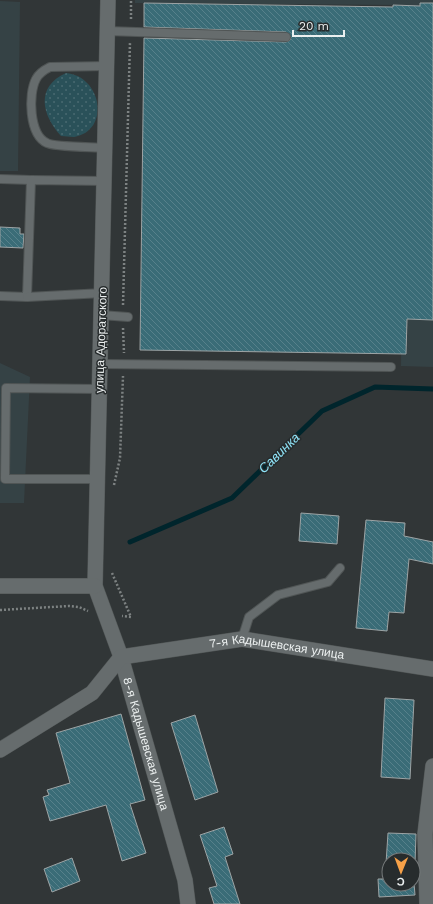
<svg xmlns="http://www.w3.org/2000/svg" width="433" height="904" font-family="'Work Sans',sans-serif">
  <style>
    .built { fill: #354245 }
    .grass { fill: url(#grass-dots) }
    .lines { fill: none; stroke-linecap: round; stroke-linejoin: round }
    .stream { stroke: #00252c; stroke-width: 5 }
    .building { fill: url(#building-back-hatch); stroke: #9da4a5 }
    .lane-casing { stroke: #505555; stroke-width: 10 }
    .street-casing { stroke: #505555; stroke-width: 16 }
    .path { stroke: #7d8282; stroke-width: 2.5; stroke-dasharray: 2 2; stroke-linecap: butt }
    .lane { stroke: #666c6d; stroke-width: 8 }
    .street { stroke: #666c6d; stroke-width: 15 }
    .labels { text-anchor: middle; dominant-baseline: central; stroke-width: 3; stroke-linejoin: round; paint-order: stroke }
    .street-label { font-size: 12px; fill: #ecf0f0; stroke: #272c2d }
    .water-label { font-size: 13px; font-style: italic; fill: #8fe4f8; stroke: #272c2d }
  </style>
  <defs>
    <pattern id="grass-dots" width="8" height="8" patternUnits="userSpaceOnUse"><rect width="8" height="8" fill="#2a5159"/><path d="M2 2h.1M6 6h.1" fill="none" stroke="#496a71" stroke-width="1.8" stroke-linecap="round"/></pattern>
    <pattern id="building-back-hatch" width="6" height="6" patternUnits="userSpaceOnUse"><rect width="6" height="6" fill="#3a6c77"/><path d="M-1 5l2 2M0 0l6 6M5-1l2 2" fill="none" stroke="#57818b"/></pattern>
  </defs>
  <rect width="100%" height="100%" fill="#313637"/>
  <g class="built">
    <polygon points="135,0 433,0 433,367 401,366 405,5 135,3"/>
    <polygon points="0,1 20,2 18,171 0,171"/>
    <polygon points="0,363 30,377 24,503 0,503"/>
  </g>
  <path class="grass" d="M66,73C102,76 111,131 74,137C70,137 65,136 61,136C42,115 35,87 66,73Z"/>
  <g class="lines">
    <polyline class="stream" points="130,542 232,498 322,411 375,387 433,389"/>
  </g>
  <g class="building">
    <polygon points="144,3 393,7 393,5 420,6 420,3 433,3 433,320 407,319 406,354 140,350 144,38 286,42 290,40 291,37 286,32 144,27"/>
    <polygon points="0,227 20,228 20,234 24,234 23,248 0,247"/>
    <polygon points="301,513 339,516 337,544 299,541"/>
    <polygon points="366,520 405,523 404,536 433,542 433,564 409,559 404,613 389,612 387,631 356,628"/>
    <polygon points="385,698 414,700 410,779 381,777"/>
    <polygon points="121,714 145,800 130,804 146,853 122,861 106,805 50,821 43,797 49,795 47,790 70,783 56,733"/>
    <polygon points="195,715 218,792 195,800 171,723"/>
    <polygon points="224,827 233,854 225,857 240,904 214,904 209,888 217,886 200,835"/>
    <polygon points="388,833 416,834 415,863 413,863 413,860 389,860 389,884 413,884 413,871 415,895 379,897 378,879 385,879"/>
    <polygon points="72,858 80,881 52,892 44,869"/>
  </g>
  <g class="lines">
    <defs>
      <g id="lane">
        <polyline points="107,31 286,37"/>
        <path d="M105,148C95,147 53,147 47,143C29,135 28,94 36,79C39,73 44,70 50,67L107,66"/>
        <polyline points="0,179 31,180"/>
        <polyline points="0,296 27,297 31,180 104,181"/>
        <polyline points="27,297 103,293"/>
        <polyline points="101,315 128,317"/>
        <polyline points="100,364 391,367"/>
        <polyline points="97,479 5,479 6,388 99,389"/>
        <polyline points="242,639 249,617 278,595 328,582 340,568"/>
      </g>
      <g id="street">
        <path id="s1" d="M108,0L95,586L121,657L185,880L188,904"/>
        <polyline points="0,586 95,586"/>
        <path id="s2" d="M0,750L92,693L121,657L242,639L433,669"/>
        <polyline points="427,904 425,834 433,766"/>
      </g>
    </defs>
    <use href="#lane" class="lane-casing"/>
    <use href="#street" class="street-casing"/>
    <g class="path">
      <polyline points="131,19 131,0"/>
      <polyline points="123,305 130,42"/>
      <polyline points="123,328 124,353"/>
      <polyline points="114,485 120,458 123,376"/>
      <polyline points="112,573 131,617 122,616"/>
      <polyline points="0,610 69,606 79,607 88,611"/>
    </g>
    <use href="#lane" class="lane"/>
    <use href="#street" class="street"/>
  </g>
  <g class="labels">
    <g class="street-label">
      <text transform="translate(101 340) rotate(-88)">улица Адоратского</text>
      <text stroke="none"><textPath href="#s2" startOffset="312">7-я Кадышевская улица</textPath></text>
      <text stroke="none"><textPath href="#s1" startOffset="752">8-я Кадышевская улица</textPath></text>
    </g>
    <g class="water-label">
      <text transform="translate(279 453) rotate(-44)">Савинка</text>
    </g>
  </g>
  <g transform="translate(401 872) rotate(181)"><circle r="19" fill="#272c2d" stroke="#767a7b"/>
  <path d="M0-3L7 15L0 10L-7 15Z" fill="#f7a148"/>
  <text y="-6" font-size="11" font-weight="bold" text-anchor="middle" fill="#ecf0f0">С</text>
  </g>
  <path d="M293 30v6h51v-6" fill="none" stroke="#ecf0f0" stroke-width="2"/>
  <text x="299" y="30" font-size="12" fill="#ecf0f0" stroke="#272c2d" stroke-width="3" paint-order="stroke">20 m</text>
</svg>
